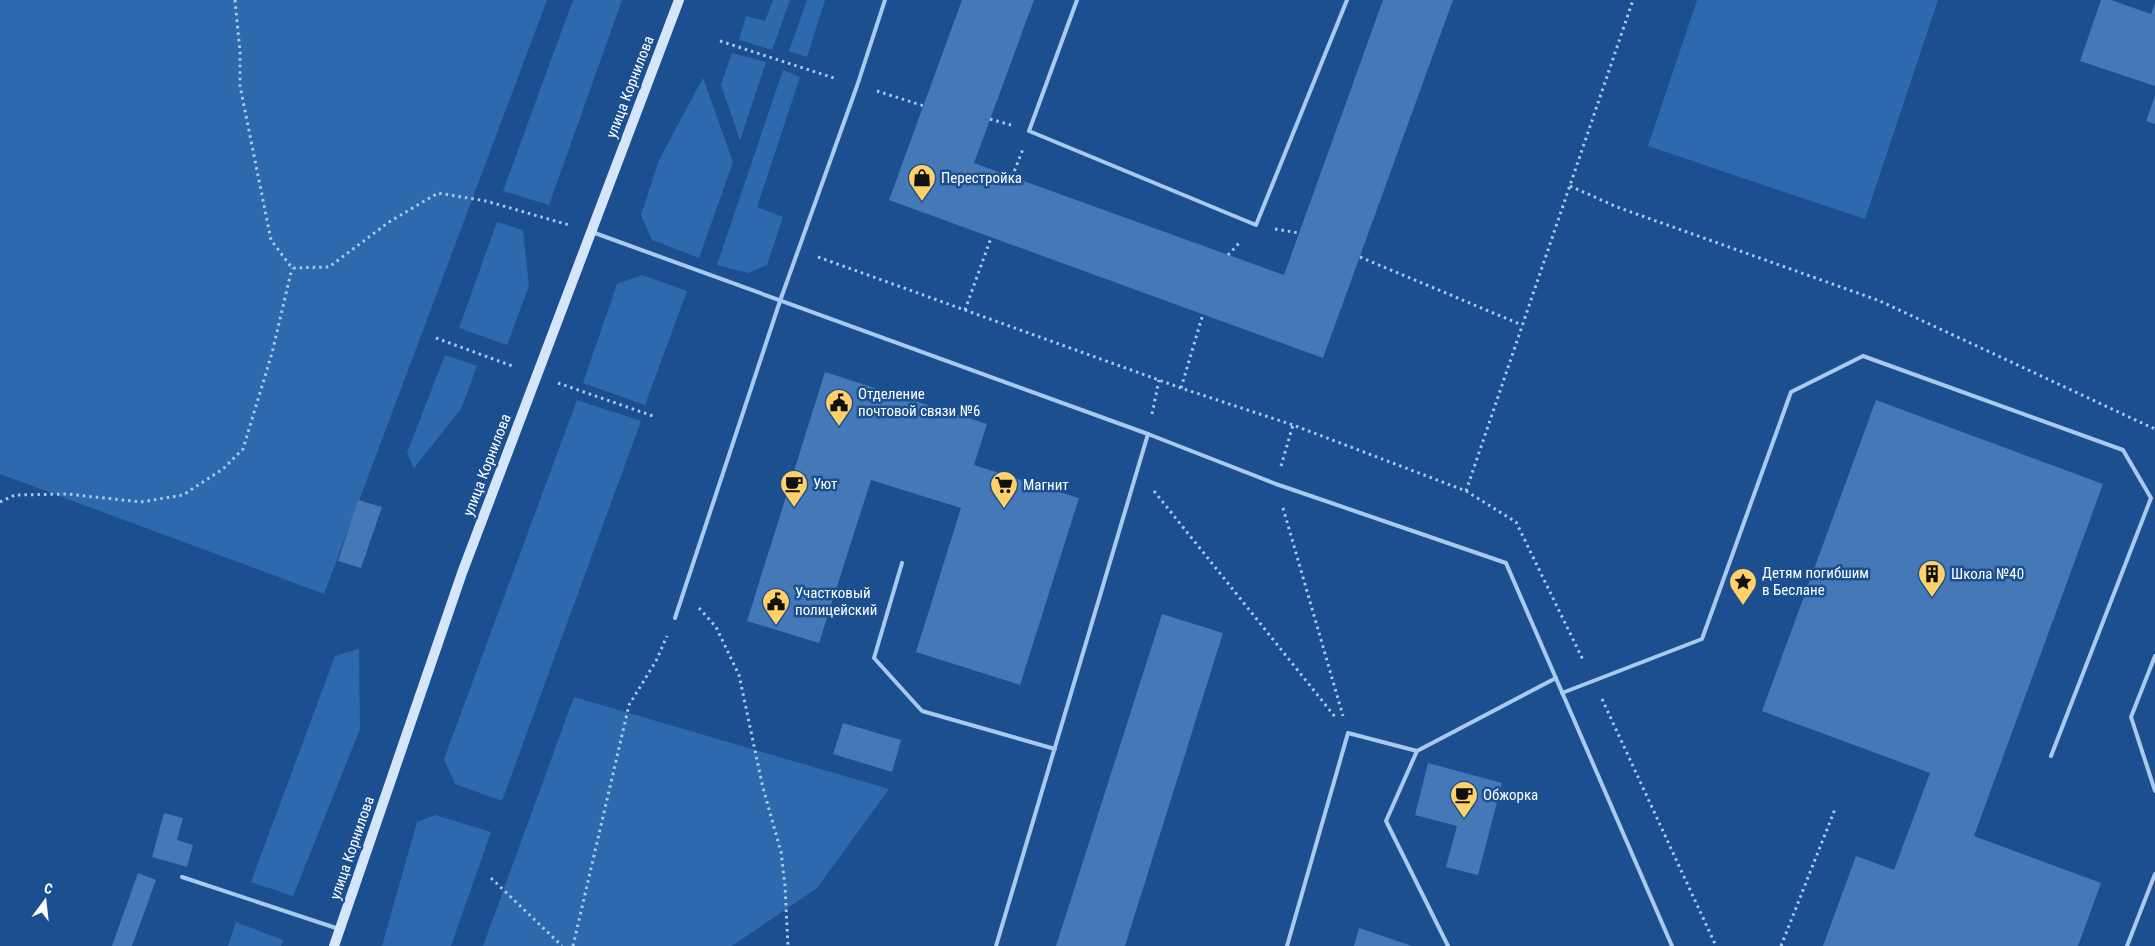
<svg xmlns="http://www.w3.org/2000/svg" width="2155" height="946" font-family="'Roboto Condensed',sans-serif">
  <style>
    .green { fill: #2e69ad }
    .building { fill: #4478b7 }
    .lines { fill: none; stroke-linecap: round; stroke-linejoin: round }
    .path { stroke: #a9c9ee; stroke-width: 3; stroke-dasharray: 2.5 4; stroke-linecap: butt }
    .lane { stroke: #a9c9ee; stroke-width: 4 }
    .secondary { stroke: #d6e6fa; stroke-width: 10 }
    .labels { text-anchor: middle; dominant-baseline: central; stroke-width: 5; stroke-linejoin: round; paint-order: stroke }
    .street-label { font-size: 15px; fill: #fff; stroke: #1b4f8f }
    .poi-label { font-size: 15px; fill: #fff; stroke: #1b4f8f; text-anchor: start }
  </style>
  <rect width="100%" height="100%" fill="#1b4f8f"/>
  <g class="green">
    <polygon points="0,0 547,0 324,594 0,474"/>
    <polygon points="573,0 622,0 549,205 503,191"/>
    <polygon points="773,0 790,0 772,50 739,40 746,16 765,21"/>
    <polygon points="807,0 825,0 807,57 789,51"/>
    <polygon points="1697,0 1938,0 1865,219 1648,146"/>
    <polygon points="732,53 766,62 740,140 721,85"/>
    <polygon points="783,70 800,77 757,207 783,217 767,265 748,273 717,265"/>
    <polygon points="703,78 733,162 699,258 652,240 641,215 659,160"/>
    <polygon points="497,222 523,230 529,286 507,345 459,328"/>
    <polygon points="642,275 687,291 645,405 583,383 617,284"/>
    <polygon points="445,355 477,366 461,409 414,468 407,453"/>
    <polygon points="577,400 641,421 502,801 455,784 444,759"/>
    <polygon points="359,649 360,729 293,896 251,882 335,656"/>
    <polygon points="574,697 889,789 817,888 732,946 483,946"/>
    <polygon points="435,815 491,832 451,946 382,946 417,822"/>
    <polygon points="236,922 283,940 281,946 228,946"/>
  </g>
  <g class="building">
    <polygon points="962,0 1034,0 974,163 1284,275 1383,0 1453,0 1323,358 889,200"/>
    <polygon points="2101,0 2111,0 2151,14 2155,3 2155,86 2080,61"/>
    <polygon points="2155,96 2155,124 2146,121"/>
    <polygon points="825,372 987,424 974,465 1079,498 1020,685 916,652 961,508 871,480 819,643 747,621"/>
    <polygon points="1876,400 2103,484 1974,836 2101,883 2078,946 1823,946 1856,856 1894,870 1930,773 1762,711"/>
    <polygon points="358,500 382,507 361,568 338,561"/>
    <polygon points="1162,614 1223,633 1125,946 1056,946"/>
    <polygon points="843,723 901,740 892,772 833,754"/>
    <polygon points="1428,763 1502,783 1478,875 1446,867 1457,826 1415,815"/>
    <polygon points="164,813 183,818 177,840 193,845 187,867 152,857"/>
    <polygon points="138,873 156,880 132,946 112,946"/>
    <polygon points="1359,928 1412,946 1354,946"/>
  </g>
  <g class="lines">
    <g class="path">
      <polyline points="235,0 240,52 240,86 271,240 292,268 329,267 389,222 438,193 486,201 569,225"/>
      <polyline points="720,41 837,79"/>
      <polyline points="877,91 924,106"/>
      <polyline points="990,119 1011,125"/>
      <polyline points="1012,177 1023,149"/>
      <polyline points="1570,186 1617,207 1880,301 2155,429"/>
      <polyline points="1275,229 1299,233"/>
      <polyline points="1228,255 1241,241"/>
      <polyline points="818,257 1181,388 1293,425 1466,491 1516,522 1584,662"/>
      <polyline points="1360,257 1522,325"/>
      <polyline points="965,310 991,238"/>
      <polyline points="436,338 515,367"/>
      <polyline points="558,383 653,416"/>
      <polyline points="1181,388 1203,314"/>
      <polyline points="1152,414 1159,380"/>
      <polyline points="1281,466 1293,425"/>
      <polyline points="1154,491 1336,718"/>
      <polyline points="1466,491 1633,0"/>
      <polyline points="0,502 15,495 67,494 141,502 183,495 223,469 243,449 272,353 292,268"/>
      <polyline points="1283,508 1343,716"/>
      <polyline points="699,608 716,627 739,675 763,788 781,852 785,886 788,946"/>
      <polyline points="1602,699 1716,946"/>
      <polyline points="491,878 562,946"/>
      <polyline points="573,946 629,705 656,661 667,636"/>
      <polyline points="1781,946 1835,809"/>
    </g>
    <g class="lane">
      <polyline points="1077,0 1029,131 1256,225 1347,0"/>
      <polyline points="592,232 1148,434 1276,484 1506,563 1672,946"/>
      <polyline points="902,563 874,658 922,711 1055,749"/>
      <polyline points="675,618 780,301 857,86 885,0"/>
      <polyline points="2155,656 2131,717 2155,791"/>
      <polyline points="1562,693 1702,639 1791,392 1863,356 2123,450 2151,498 2051,756"/>
      <polyline points="1417,751 1386,821 1448,946"/>
      <polyline points="182,877 339,929"/>
      <polyline points="996,946 1148,434"/>
      <polyline points="1287,946 1348,733 1417,751 1556,678"/>
      <polyline points="2127,946 2155,874"/>
    </g>
    <polyline class="secondary" points="334,946 462,573 679,0"/>
  </g>
  <defs>
    <symbol id="shop-pin" viewBox="-11 -11 22 30"><path d="M0 17L-7.5 6A9.5 9.5 0 1 1 7.5 6Z" fill="#ffd166" stroke="#1b4f8f"/><path d="M-5-2.5h2.3a2.7 3.5 0 0 1 5.4 0H5L5.5 6h-11ZM-1.5-2.5h3a1.5 2.3 0 0 0-3 0Z" fill="#111"/></symbol>
    <symbol id="civic-pin" viewBox="-11 -11 22 30"><path d="M0 17L-7.5 6A9.5 9.5 0 1 1 7.5 6Z" fill="#ffd166" stroke="#1b4f8f"/><path d="M-.6-6.5H3V-4.5H.6V-3L4-1V1h2V6H-6V1h2V-1L-.6-3ZM-1.2 2.5V6h2.4V2.5Z" fill="#111"/></symbol>
    <symbol id="cafe-pin" viewBox="-11 -11 22 30"><path d="M0 17L-7.5 6A9.5 9.5 0 1 1 7.5 6Z" fill="#ffd166" stroke="#1b4f8f"/><path d="M-5.5-4.5H6V0H3Q3 3.5 0 3.5H-2.5Q-5.5 3.5-5.5 0ZM3-3.2v2h1.7v-2ZM-6 4.5H4V6H-6Z" fill="#111"/></symbol>
    <symbol id="supermarket-pin" viewBox="-11 -11 22 30"><path d="M0 17L-7.5 6A9.5 9.5 0 1 1 7.5 6Z" fill="#ffd166" stroke="#1b4f8f"/><path d="M-6-5.5h2.5l.6 2H6L4.5 2H-2.5L-4.4-4H-6ZM-1.5 3.2a1.3 1.3 0 1 0 .1 0ZM3 3.2a1.3 1.3 0 1 0 .1 0Z" fill="#111"/></symbol>
    <symbol id="building-pin" viewBox="-11 -11 22 30"><path d="M0 17L-7.5 6A9.5 9.5 0 1 1 7.5 6Z" fill="#ffd166" stroke="#1b4f8f"/><path d="M-4-6H4V6H1V3H-1V6H-4ZM-2.5-4.3h1.7v1.8h-1.7ZM.8-4.3h1.7v1.8H.8ZM-2.5-1h1.7V.8h-1.7ZM.8-1h1.7V.8H.8Z" fill="#111"/></symbol>
    <symbol id="sight-pin" viewBox="-11 -11 22 30"><path d="M0 17L-7.5 6A9.5 9.5 0 1 1 7.5 6Z" fill="#ffd166" stroke="#1b4f8f"/><path d="M0-6L1.8-2.2L6-1.7L2.9 1.2L3.7 5.4L0 3.3L-3.7 5.4L-2.9 1.2L-6-1.7L-1.8-2.2Z" fill="#111"/></symbol>
  </defs>
  <g fill-rule="evenodd">
    <use href="#shop-pin" x="906" y="162" width="32" height="43"/>
    <use href="#civic-pin" x="823" y="387" width="32" height="43"/>
    <use href="#cafe-pin" x="778" y="468" width="32" height="43"/>
    <use href="#supermarket-pin" x="988" y="469" width="32" height="43"/>
    <use href="#building-pin" x="1916" y="558" width="32" height="43"/>
    <use href="#sight-pin" x="1727" y="566" width="32" height="43"/>
    <use href="#civic-pin" x="760" y="586" width="32" height="43"/>
    <use href="#cafe-pin" x="1448" y="779" width="32" height="43"/>
  </g>
  <g class="labels">
    <g class="street-label">
      <text transform="translate(630 87) rotate(-69)">улица Корнилова</text>
      <text transform="translate(487 465) rotate(-69)">улица Корнилова</text>
      <text transform="translate(352 848) rotate(-71)">улица Корнилова</text>
    </g>
    <g class="poi-label">
      <text x="941" y="178">Перестройка</text>
      <text x="858" y="394">Отделение<tspan x="858" dy="17">почтовой связи №6</tspan></text>
      <text x="813" y="484">Уют</text>
      <text x="1023" y="485">Магнит</text>
      <text x="1762" y="573">Детям погибшим<tspan x="1762" dy="17">в Беслане</tspan></text>
      <text x="1951" y="574">Школа №40</text>
      <text x="795" y="593">Участковый<tspan x="795" dy="17">полицейский</tspan></text>
      <text x="1483" y="795">Обжорка</text>
    </g>
  </g>
  <g transform="translate(45 901) rotate(15)" stroke="#1b4f8f" stroke-width="4" paint-order="stroke">
  <path d="M0-4L9 19L0 12L-9 19Z" fill="#ffffff"/>
  <text y="-8" font-size="14" font-weight="bold" text-anchor="middle" fill="#ffffff">С</text>
  </g>
</svg>
